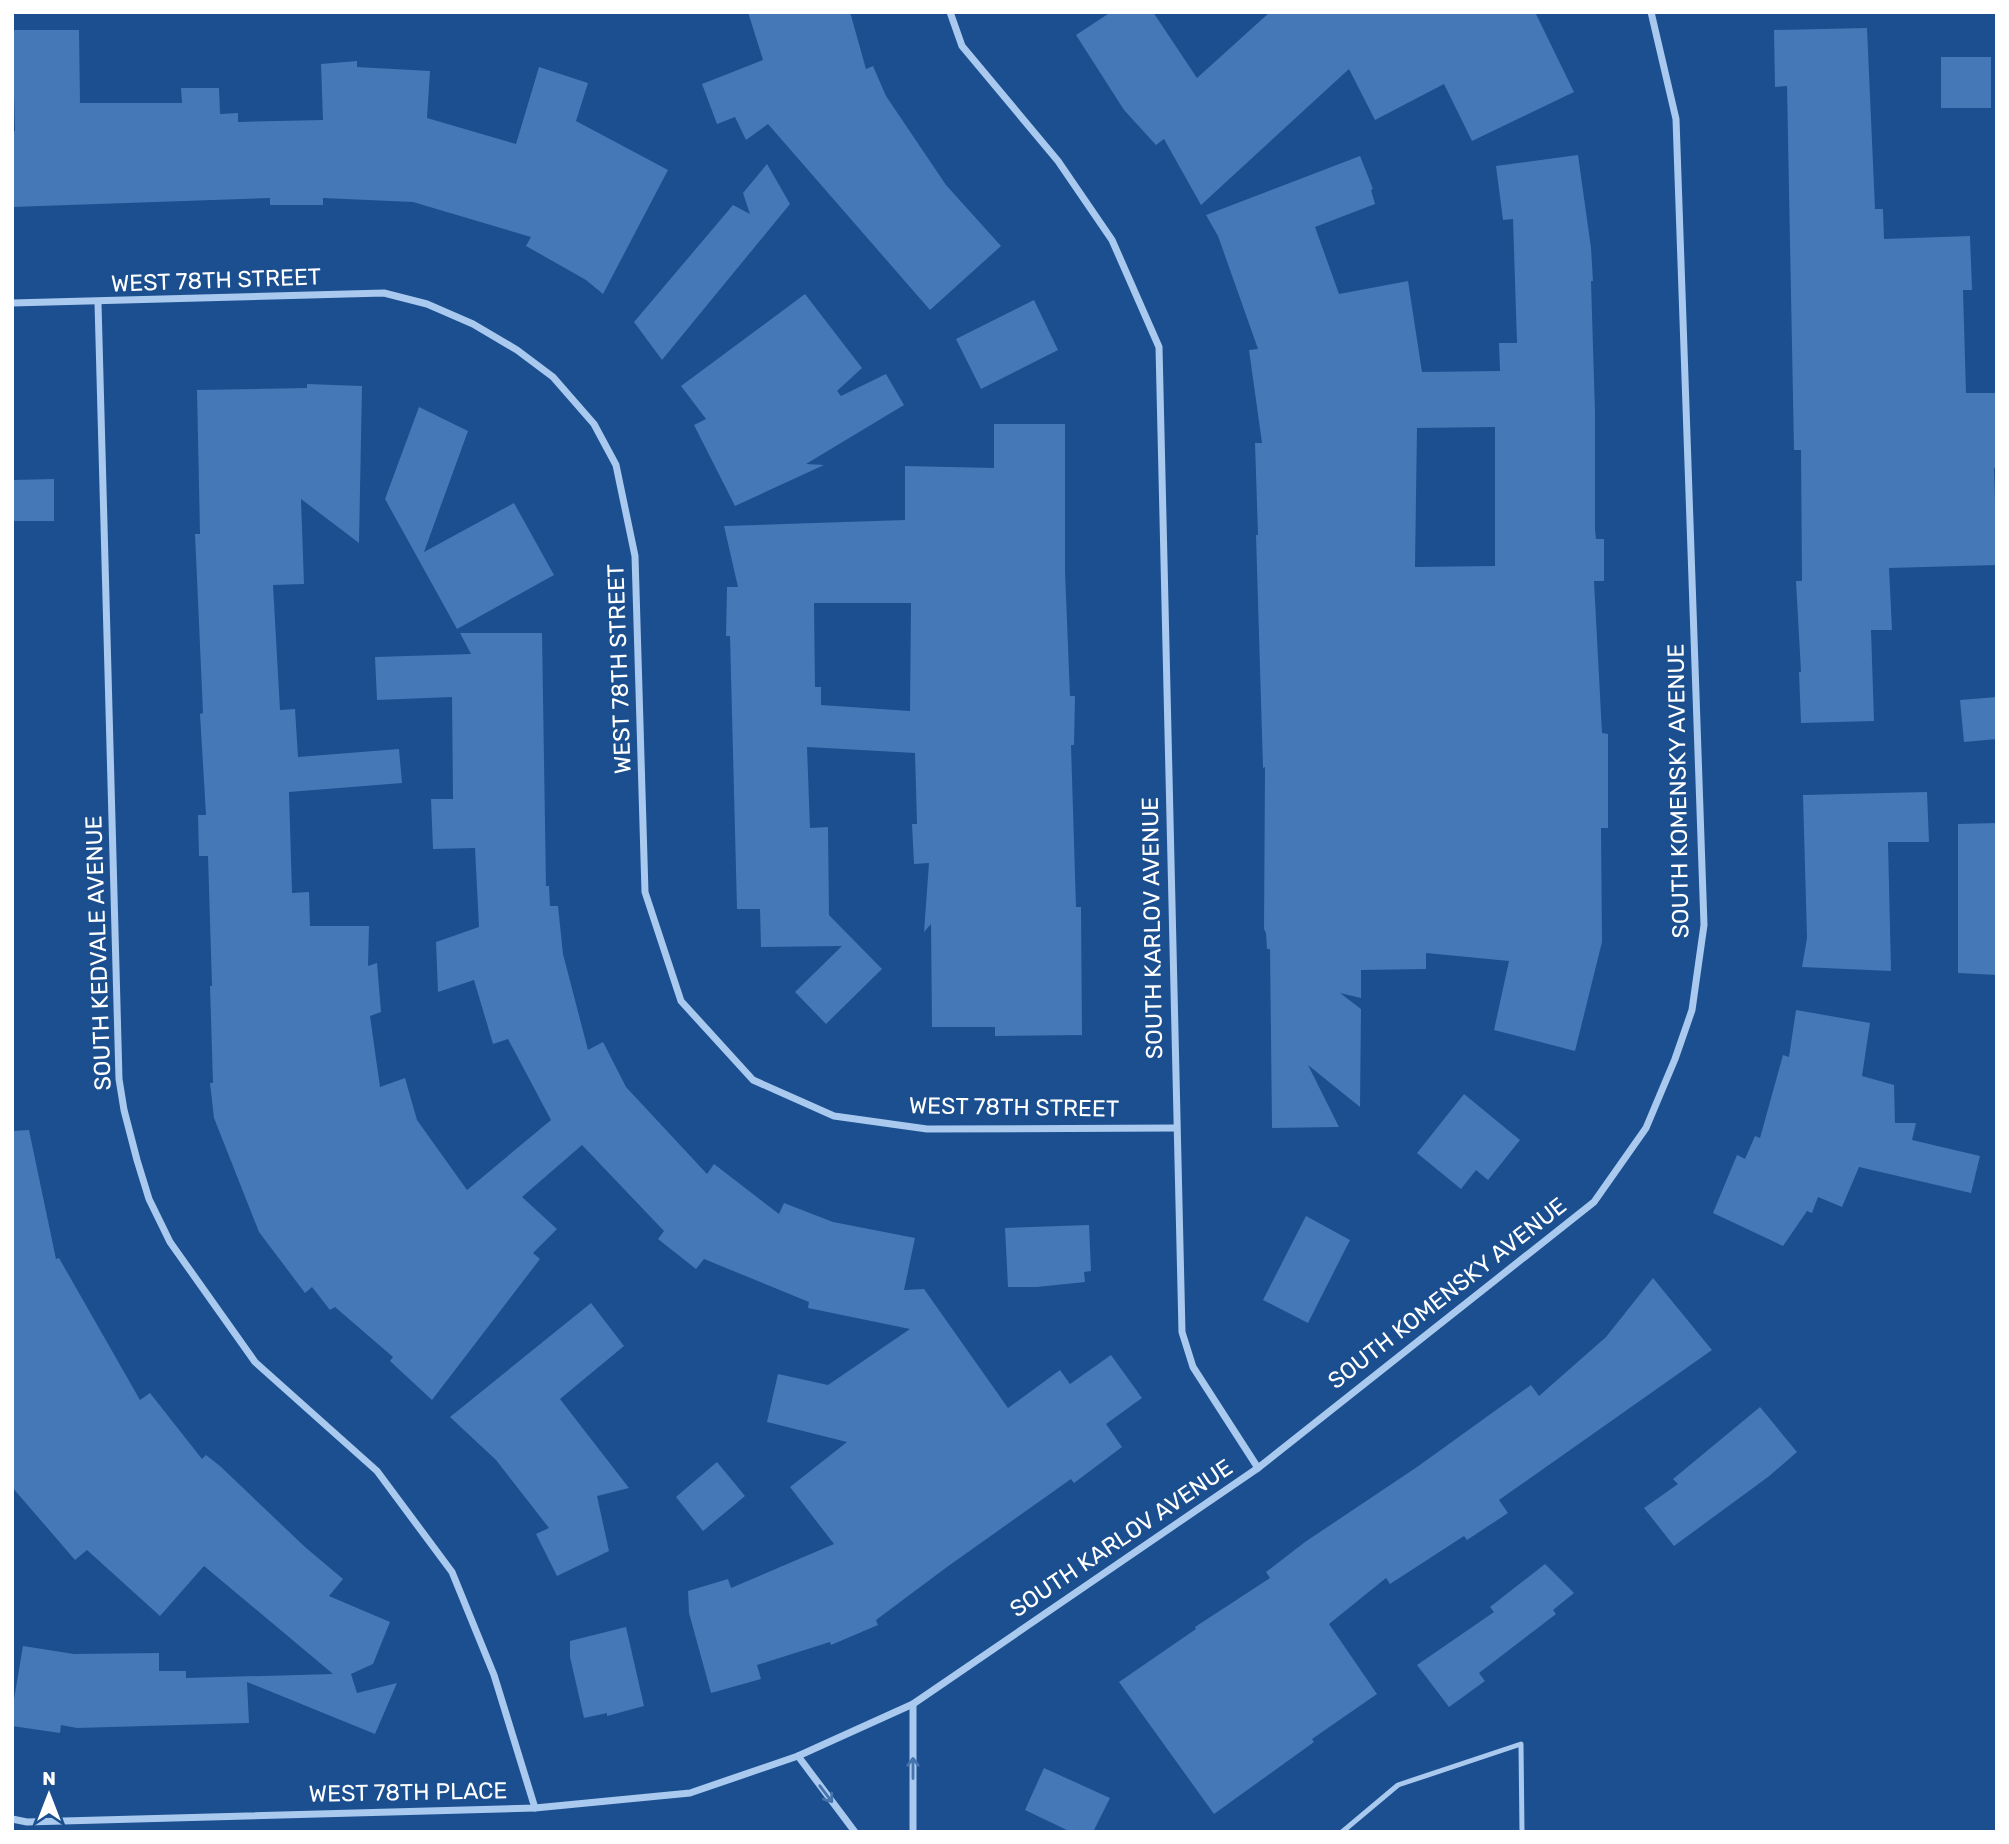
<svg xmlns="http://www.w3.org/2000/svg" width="2009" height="1844" font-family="Rubik,sans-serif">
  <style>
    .building { fill: #4478b7; fill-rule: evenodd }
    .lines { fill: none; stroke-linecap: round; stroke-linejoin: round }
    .service { stroke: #a9c9ee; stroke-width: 5 }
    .minor { stroke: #a9c9ee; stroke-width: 7 }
    .oneway { stroke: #4674ac }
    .labels { text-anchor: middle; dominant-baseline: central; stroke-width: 5; stroke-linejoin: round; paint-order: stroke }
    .street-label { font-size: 23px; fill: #fff; stroke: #1b4f8f }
  </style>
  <rect width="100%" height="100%" fill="#1b4f8f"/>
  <g class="building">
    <polygon points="748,12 850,12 866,69 873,66 886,96 946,185 1001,246 930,310 768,124 746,140 735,117 717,124 702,84 763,60"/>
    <polygon points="1111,12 1153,12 1197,78 1270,12 1535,12 1574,92 1472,141 1444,84 1375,120 1349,69 1201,205 1164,139 1156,145 1124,110 1076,35"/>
    <polygon points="1867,28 1875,209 1883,209 1884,239 1970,236 1972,290 1963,290 1966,393 1997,393 1997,468 1994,468 1997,565 1889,568 1892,630 1871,630 1874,721 1801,723 1799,672 1801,672 1796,581 1802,581 1801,450 1794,450 1787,86 1775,87 1774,30"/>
    <polygon points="12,30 79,30 80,103 182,103 181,88 219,88 220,114 238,113 238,122 323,120 321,64 357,61 357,67 430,71 427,118 516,144 539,67 588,83 576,121 668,170 603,294 586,280 526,246 531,237 413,202 323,198 323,205 270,205 270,198 12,207 12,131 15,131"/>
    <rect x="1941" y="57" width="50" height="51"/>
    <path d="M1578,155L1591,248L1593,281H1591L1595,412V530L1596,539H1604V581H1594L1602,733L1608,734V828H1601L1602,942L1575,1051L1494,1030L1509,961L1426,953V969L1361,970V998L1340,993L1361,1009L1360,1107L1308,1065L1339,1127L1272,1128L1270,949H1267L1266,933L1264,929L1265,767L1263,768L1256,535H1258L1255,443H1262L1249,350L1258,349L1218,236L1206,215L1360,156L1373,189L1371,190L1375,204L1315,227L1339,294L1408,281L1422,372L1500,371L1499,343H1517L1513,219L1503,220L1496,166ZM1495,427V566L1415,567L1417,428Z"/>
    <polygon points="767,164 790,204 662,360 634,322 733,205 750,214 743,193"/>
    <polygon points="805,294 862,368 837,391 841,396 886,374 904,405 806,464 824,465 735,506 694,425 706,419 681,386"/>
    <polygon points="1034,300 1058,350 981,389 956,339"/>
    <polygon points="307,384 362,386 359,543 301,499 304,584 273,585 280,710 295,709 298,757 399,749 402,783 289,792 292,893 309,892 310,926 369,926 368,966 377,963 381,1012 370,1016 380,1087 405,1078 417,1120 467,1190 551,1120 508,1039 493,1044 474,980 438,992 436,942 479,927 475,848 433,849 431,799 453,799 452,697 377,700 375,657 471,654 460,633 542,633 546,886 549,886 550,906 558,906 563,954 588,1050 603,1042 626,1087 707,1174 714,1164 779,1214 784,1203 833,1222 915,1238 904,1290 924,1289 1008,1408 1060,1370 1070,1384 1111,1355 1142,1398 1106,1424 1122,1447 1074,1483 1071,1479 947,1567 876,1620 878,1625 831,1645 830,1642 757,1665 761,1679 711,1693 689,1613 688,1591 728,1579 731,1588 834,1544 790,1487 847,1442 767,1422 778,1374 828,1385 910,1329 808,1308 809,1302 704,1259 696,1269 658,1239 664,1231 582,1145 522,1197 557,1229 533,1253 540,1259 432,1400 390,1361 393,1357 335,1307 330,1310 312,1287 305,1293 259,1232 214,1118 210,1083 213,1083 210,986 212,986 208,856 199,856 198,815 206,815 200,714 203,713 195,534 200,534 197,390 307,388"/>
    <polygon points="419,407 468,431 424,552 514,503 554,575 457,629 385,499"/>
    <path d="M994,424H1065V571L1070,696H1075L1074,745H1071L1076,907H1081L1082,1035L995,1036V1027H932L931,924L924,932L929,863L914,864L912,824H917L915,753L807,747L810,828L828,827L829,915L882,969L826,1024L795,992L842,946L761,947L760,909H737L730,636H726L727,587H738L724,526L905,520V466L994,468ZM814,603H911L910,711L821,705V687H815Z"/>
    <polygon points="54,479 54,521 12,521 12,480"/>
    <polygon points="1997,697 1997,739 1964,742 1960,700"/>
    <polygon points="1927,792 1929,842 1888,842 1891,971 1802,967 1807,938 1803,795"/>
    <polygon points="1997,823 1997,975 1958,973 1958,824"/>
    <polygon points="1796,1010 1870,1023 1862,1076 1894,1085 1895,1123 1916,1123 1912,1140 1980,1156 1971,1193 1859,1167 1842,1207 1818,1197 1812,1213 1807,1211 1783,1246 1713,1213 1737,1155 1745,1159 1755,1136 1760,1138 1783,1055 1789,1057"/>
    <polygon points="1464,1094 1520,1140 1488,1180 1476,1170 1461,1189 1417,1153"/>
    <polygon points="29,1130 56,1259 59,1258 140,1400 150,1393 202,1459 206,1455 220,1466 305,1547 343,1579 329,1596 390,1622 373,1664 351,1674 357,1693 397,1683 375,1734 247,1682 249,1723 77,1728 61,1725 60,1733 12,1726 12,1711 23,1646 74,1654 159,1653 159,1671 186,1671 186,1678 333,1674 204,1566 160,1616 87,1550 75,1560 12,1487 12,1131"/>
    <polygon points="1306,1216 1350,1240 1308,1323 1263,1300"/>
    <polygon points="1089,1225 1091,1271 1084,1272 1085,1282 1037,1287 1008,1287 1005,1228"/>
    <polygon points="1653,1278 1712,1350 1499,1500 1508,1513 1467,1540 1464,1536 1390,1584 1386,1578 1329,1624 1377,1694 1312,1739 1314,1742 1214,1814 1119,1682 1196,1629 1195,1627 1270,1578 1266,1572 1305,1542 1417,1467 1531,1385 1539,1396 1606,1337"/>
    <polygon points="591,1303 624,1346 560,1399 629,1488 597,1496 609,1551 557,1576 536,1534 549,1528 496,1460 450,1417"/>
    <polygon points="1760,1407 1797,1452 1768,1477 1674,1546 1644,1508 1678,1484 1673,1479"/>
    <polygon points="717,1462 745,1496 703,1531 676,1497"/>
    <polygon points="1545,1564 1574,1593 1553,1610 1556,1614 1479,1673 1485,1681 1449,1707 1417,1665 1494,1612 1490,1607"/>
    <polygon points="626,1627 644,1706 607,1716 607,1713 584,1718 570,1657 570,1641"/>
    <polygon points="1044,1768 1110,1798 1093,1832 1071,1832 1025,1810"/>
  </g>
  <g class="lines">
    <polyline class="service" points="1342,1832 1398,1785 1521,1744 1522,1832"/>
    <g class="minor">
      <polyline points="950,12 962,46 1058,161 1112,240 1159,347 1182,1332 1193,1367 1258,1468"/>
      <polyline points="12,303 384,293 427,304 473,324 517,350 553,377 594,424 616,465 635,556 645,892 681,1001 753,1080 834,1116 927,1129 1176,1128"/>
      <polyline points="98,303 119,1079 124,1110 137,1160 149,1199 170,1242 255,1362 377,1471 452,1572 494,1675 535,1808"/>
      <polyline points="913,1704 913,1832"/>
      <polyline points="798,1756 855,1832"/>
      <polyline points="12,1819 27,1822 535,1808 690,1793 798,1756 913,1704 1258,1468 1594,1202 1646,1128 1675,1059 1692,1010 1704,925 1676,119 1651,12"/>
    </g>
  </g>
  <defs><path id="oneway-shaft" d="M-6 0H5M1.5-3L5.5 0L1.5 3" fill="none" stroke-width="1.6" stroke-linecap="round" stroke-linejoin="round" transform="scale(1.75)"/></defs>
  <g class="oneway">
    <use href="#oneway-shaft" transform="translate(913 1768) rotate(-90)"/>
    <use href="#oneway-shaft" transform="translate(826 1794) rotate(53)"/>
  </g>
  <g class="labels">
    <g class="street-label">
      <text transform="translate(216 280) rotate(-2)">WEST 78TH STREET</text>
      <text transform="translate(619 669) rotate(-92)">WEST 78TH STREET</text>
      <text transform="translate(1678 791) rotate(-91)">SOUTH KOMENSKY AVENUE</text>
      <text transform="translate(1152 928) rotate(-91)">SOUTH KARLOV AVENUE</text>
      <text transform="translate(98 953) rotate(-92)">SOUTH KEDVALE AVENUE</text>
      <text transform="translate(1014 1107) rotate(1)">WEST 78TH STREET</text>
      <text transform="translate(1447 1293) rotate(-38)">SOUTH KOMENSKY AVENUE</text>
      <text transform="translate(1121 1538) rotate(-34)">SOUTH KARLOV AVENUE</text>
      <text transform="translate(408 1792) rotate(-1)">WEST 78TH PLACE</text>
    </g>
  </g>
  <rect width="2009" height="1844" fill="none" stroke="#ffffff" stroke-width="28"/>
  <g transform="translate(49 1795)" stroke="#1b4f8f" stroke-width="5" paint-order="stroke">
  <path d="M0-5L12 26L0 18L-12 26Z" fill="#ffffff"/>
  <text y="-10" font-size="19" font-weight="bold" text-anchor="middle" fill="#ffffff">N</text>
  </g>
</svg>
